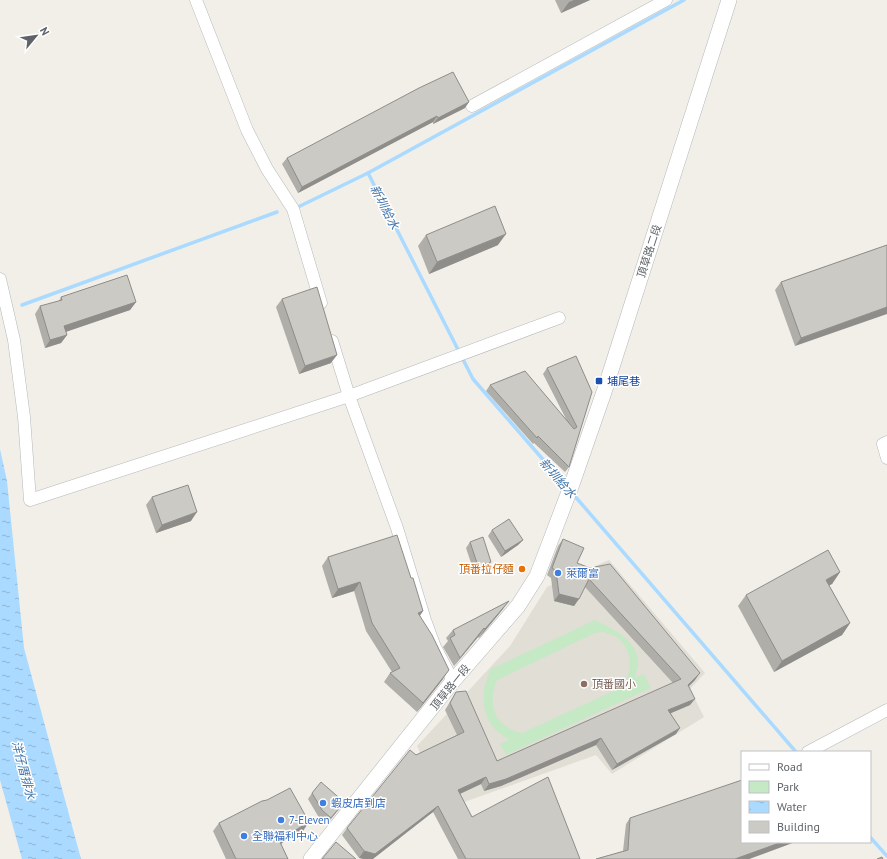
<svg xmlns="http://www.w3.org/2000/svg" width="887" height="859" font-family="'PT Sans','Noto Sans TC',sans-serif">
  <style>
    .education { fill: #e1ded6 }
    .park { fill: #c5e8c5; fill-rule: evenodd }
    .water { fill: url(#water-ripples) }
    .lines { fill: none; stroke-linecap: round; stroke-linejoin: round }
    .stream { stroke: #aadaff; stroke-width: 3.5 }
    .minor-casing { stroke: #b5b8bc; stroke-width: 13 }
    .tertiary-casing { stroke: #b5b8bc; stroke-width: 16 }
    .minor { stroke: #fff; stroke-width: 12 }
    .tertiary { stroke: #fff; stroke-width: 15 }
    .wall { fill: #afaea9 }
    .shaded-wall { fill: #8f8d8a }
    .building { fill: #cccac5; stroke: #8f8d8a }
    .transit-dot { fill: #1a4fb4; stroke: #fff; stroke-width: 1.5 }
    .food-dot { fill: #e8710a; stroke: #fff; stroke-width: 1.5 }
    .shop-dot { fill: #3f7fe0; stroke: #fff; stroke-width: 1.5 }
    .education-dot { fill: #8d6e63; stroke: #fff; stroke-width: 1.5 }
    .labels { text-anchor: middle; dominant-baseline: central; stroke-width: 3; stroke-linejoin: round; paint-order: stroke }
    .street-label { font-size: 11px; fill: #5f6368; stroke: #fff }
    .transit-label { font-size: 11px; fill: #164399; stroke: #fff; text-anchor: start }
    .food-label { font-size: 11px; fill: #c56008; stroke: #fff; text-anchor: end }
    .shop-label { font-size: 11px; fill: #366cbe; stroke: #fff; text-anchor: start }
    .education-label { font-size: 11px; fill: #785e54; stroke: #fff; text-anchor: start }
    .water-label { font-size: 12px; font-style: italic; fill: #4174aa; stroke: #fff }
  </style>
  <defs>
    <pattern id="water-ripples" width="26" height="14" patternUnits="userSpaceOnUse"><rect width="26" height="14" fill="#aadaff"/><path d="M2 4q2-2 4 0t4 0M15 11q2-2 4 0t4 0" fill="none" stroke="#8eb4d2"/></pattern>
  </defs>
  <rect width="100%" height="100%" fill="#f1efe8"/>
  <polygon class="education" points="609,560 705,673 690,689 704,717 612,774 596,755 467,801 447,810 417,746 510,646 547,587"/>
  <path class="park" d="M595,620C613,629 634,638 638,659C639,665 636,673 635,678L644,674L651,688L506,755L500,744L509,740C502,735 493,729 489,721C480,705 483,684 491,669ZM604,632C608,634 614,635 618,638C633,651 633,672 622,687L522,733C494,726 487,705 497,680L595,633Z"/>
  <polygon class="water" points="0,449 7,481 24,648 81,859 22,859 0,780"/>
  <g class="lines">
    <g class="stream">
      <polyline points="368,173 473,379 566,486"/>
      <polyline points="296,208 368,173 684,0"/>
      <polyline points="22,305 277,212"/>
      <polyline points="573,494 796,752"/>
      <polyline points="870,837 887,856"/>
    </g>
    <defs>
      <g id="minor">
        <polyline points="196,0 247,130 267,169 293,209 321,303"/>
        <polyline points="472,106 666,0"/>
        <polyline points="0,279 14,340 24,417 30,500 349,396 559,318"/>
        <polyline points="332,341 349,396 397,528 425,620 435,647 453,681"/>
        <polyline points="887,442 883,444 887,458"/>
        <polyline points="808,752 887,710"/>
      </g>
      <polyline id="tertiary" points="311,859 453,681 518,606 537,576 572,484 604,392 729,0"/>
    </defs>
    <use href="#minor" class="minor-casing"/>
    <use href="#tertiary" class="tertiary-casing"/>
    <use href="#minor" class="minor"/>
    <use href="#tertiary" class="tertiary"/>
  </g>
  <g class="wall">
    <polygon points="555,0 590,0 561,13"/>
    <polygon points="465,108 433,124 433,122 298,193 282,164 287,158"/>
    <polygon points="426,235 498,245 429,274 418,246"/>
    <polygon points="887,245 795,346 775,290 781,282"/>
    <polygon points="61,297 136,302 130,310 66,332 67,335 61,343 45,348 35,314 40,306 59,301"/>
    <polygon points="282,299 331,363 299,374 276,307"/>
    <polygon points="547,368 592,392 569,467 565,472 534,443 533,444 486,391 490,385 566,419 543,374"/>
    <polygon points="152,497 191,521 156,533 146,505"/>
    <polygon points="492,530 523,540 518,545 501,557 488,536"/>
    <polygon points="563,539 577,563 695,680 689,686 690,705 671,713 676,734 612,770 596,745 501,786 484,791 481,784 460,794 472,817 580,859 458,859 433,812 359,858 342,835 347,828 416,755 457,735 445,710 456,692 497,761 673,683 585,587 574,606 554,601 551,578 547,575 558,546"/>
    <polygon points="470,542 487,568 474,572 466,548"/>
    <polygon points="328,557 411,578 423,611 420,615 443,679 417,712 384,682 390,673 392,672 366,631 354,591 332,598 322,566"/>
    <polygon points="840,572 832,584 829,585 850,623 842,635 774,672 738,606 746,595"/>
    <polygon points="503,609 479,638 478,637 454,666 443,647 448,641 446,638 453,630"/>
    <polygon points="312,793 340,808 327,824 318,816 308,799"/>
    <polygon points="630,818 742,842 795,842 749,859 596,859 623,851 626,824"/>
    <polygon points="219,823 303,831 281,844 288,859 226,859 213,831"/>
  </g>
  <g class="shaded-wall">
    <polygon points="574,0 590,0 561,13 569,2"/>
    <polygon points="469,102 465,108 433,124 438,118"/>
    <polygon points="437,116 433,122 298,193 302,187"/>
    <polygon points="506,234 498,245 429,274 437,262"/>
    <polygon points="136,302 130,310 59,334 64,326"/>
    <polygon points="887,307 887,314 795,346 801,338"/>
    <polygon points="67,335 61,343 45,348 50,340"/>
    <polygon points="337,355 331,363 299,374 305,366"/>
    <polygon points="197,512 191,521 156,533 162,525"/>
    <polygon points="523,540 518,545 501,557 505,551"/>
    <polygon points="491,562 487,568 474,572 478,566"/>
    <polygon points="840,572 832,584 818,591 826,580"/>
    <polygon points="360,582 354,591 332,598 338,589"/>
    <polygon points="559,594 579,599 574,606 554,601"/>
    <polygon points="509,601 503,609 479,638 485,629"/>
    <polygon points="423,611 417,620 418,613"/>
    <polygon points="850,623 842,635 774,672 782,661"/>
    <polygon points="484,628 478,637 454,666 460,658"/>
    <polygon points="449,670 443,679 417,712 423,703"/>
    <polygon points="700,673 695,680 683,692 688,685"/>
    <polygon points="695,699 690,705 664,716 668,710"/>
    <polygon points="680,728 676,734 612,770 617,764"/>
    <polygon points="601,738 596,745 501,786 484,791 489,784"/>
    <polygon points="486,777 481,784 453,797 458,790"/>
    <polygon points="438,806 433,812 373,859 363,859 359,858 364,851"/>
    <polygon points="309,822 303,831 273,848 279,840"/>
    <polygon points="782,842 795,842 749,859 735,859"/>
  </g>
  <g class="building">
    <polygon points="453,72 469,102 438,118 437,116 302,187 287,158 419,88"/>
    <polygon points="495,206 506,234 437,262 426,235"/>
    <polygon points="887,245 887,307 801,338 781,282"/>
    <polygon points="127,275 136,302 64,326 67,335 50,340 40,306 62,300 61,297"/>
    <polygon points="317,287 337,355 305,366 282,299"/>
    <polygon points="576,356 592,392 569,467 538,436 537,438 490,385 525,371 574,429 577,427 547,368"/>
    <polygon points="188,485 197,512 162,525 152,497"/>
    <polygon points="509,519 523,540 505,551 492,530"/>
    <polygon points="397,535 411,578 413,578 423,611 418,613 432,635 449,670 423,703 390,673 400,668 372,623 360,582 338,589 328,557"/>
    <polygon points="483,537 491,562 478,566 470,542"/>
    <polygon points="563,539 584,548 577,563 590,568 610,564 700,673 688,685 695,699 668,710 680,728 617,764 601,738 506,779 489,784 486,777 458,790 472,817 548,777 580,859 466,859 438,806 375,854 364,851 347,828 410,750 416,755 464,732 450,703 456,692 466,691 497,761 681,679 589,579 579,599 559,594 556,571 552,568"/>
    <polygon points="828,550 840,572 826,580 850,623 782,661 746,595"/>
    <polygon points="509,601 485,629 484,628 460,658 450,638 455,635 453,630"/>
    <polygon points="742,780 742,842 782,842 735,859 596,859 628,850 630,818"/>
    <polygon points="321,782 344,802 331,818 322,810 312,793"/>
    <polygon points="290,788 309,822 279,840 288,859 236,859 219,823 262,801 267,800"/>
    <polygon points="336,842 356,859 322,859"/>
    <polygon points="882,857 883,859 877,859"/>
  </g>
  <rect class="transit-dot" x="595" y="377" width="8" height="8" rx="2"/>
  <circle class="food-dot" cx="522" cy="569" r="4"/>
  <g class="shop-dot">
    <circle cx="558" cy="573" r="4"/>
    <circle cx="323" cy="803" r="4"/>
    <circle cx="281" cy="820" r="4"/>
    <circle cx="244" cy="836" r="4"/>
  </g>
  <circle class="education-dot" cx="584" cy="684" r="4"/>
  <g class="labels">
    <g class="street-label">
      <text transform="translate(649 251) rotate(-72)">頂草路二段</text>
      <text transform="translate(450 687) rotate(-51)">頂草路一段</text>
    </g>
    <g class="transit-label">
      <text x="607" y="381">埔尾巷</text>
    </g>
    <g class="food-label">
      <text x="514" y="569">頂番拉仔麵</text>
    </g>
    <g class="shop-label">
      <text x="566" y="573">萊爾富</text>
      <text x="331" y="803">蝦皮店到店</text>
      <text x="289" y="820">7-Eleven</text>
      <text x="252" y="836">全聯福利中心</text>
    </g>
    <g class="education-label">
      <text x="592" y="684">頂番國小</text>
    </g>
    <g class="water-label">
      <text transform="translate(385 207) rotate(63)">新圳給水</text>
      <text transform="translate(558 478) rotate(49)">新圳給水</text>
      <text transform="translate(24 770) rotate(75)">洋仔厝排水</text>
    </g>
  </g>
  <rect x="741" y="751" width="130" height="92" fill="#ffffff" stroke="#bfc1c3"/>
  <rect x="749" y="764" width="20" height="6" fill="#ffffff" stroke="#bfc1c3"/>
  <text x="777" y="771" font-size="12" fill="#5f6368">Road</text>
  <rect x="749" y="781" width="20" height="12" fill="#c5e8c5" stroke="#bfc1c3"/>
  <text x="777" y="791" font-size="12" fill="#5f6368">Park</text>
  <rect x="749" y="801" width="20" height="12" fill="url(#water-ripples)" stroke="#bfc1c3"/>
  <text x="777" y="811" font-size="12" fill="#5f6368">Water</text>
  <rect x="749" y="821" width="20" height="12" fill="#cccac5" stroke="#bfc1c3"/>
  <text x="777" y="831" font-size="12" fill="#5f6368">Building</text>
  <g transform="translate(36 36) rotate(61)" stroke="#ffffff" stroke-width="3" paint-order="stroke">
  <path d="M0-3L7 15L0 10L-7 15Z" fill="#5f6368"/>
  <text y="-6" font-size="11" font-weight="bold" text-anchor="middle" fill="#5f6368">N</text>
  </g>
</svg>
